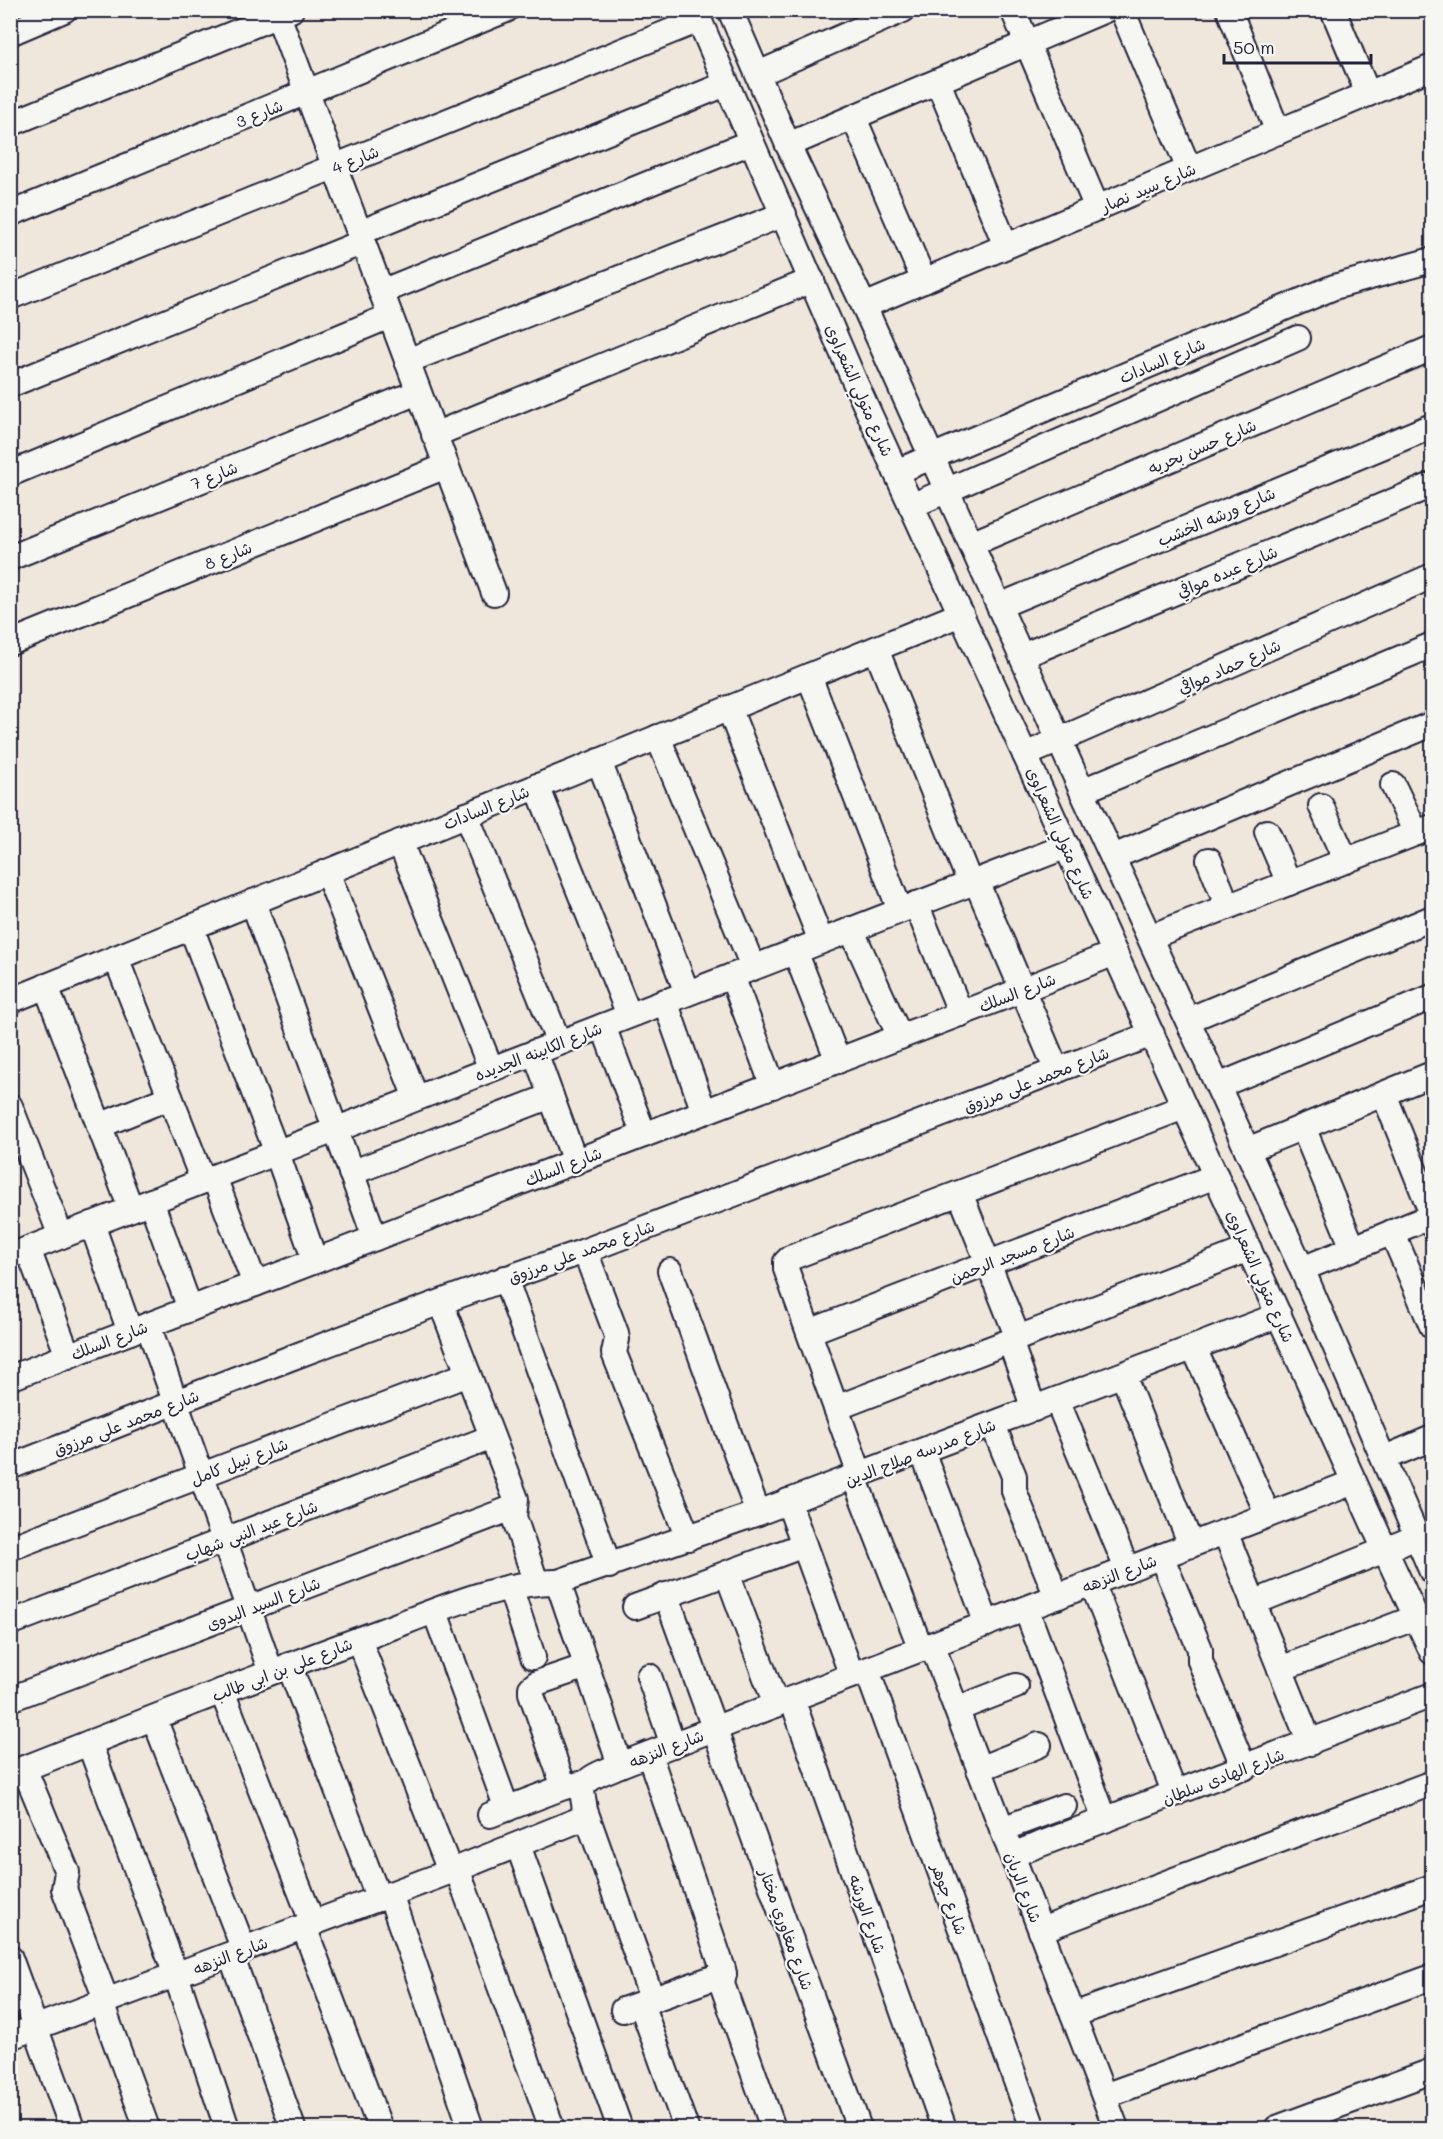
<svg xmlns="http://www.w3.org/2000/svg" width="1443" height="2139" font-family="Mali,'Playpen Sans Arabic',sans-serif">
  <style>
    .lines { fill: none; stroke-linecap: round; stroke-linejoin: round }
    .minor-casing { stroke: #22223b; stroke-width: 28 }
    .minor { stroke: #f6f6f2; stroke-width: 24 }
    .labels { text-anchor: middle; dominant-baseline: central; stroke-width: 4.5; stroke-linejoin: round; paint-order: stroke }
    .street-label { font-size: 16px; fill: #22223b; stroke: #f6f6f2 }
  </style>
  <rect width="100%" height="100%" fill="#efe6dc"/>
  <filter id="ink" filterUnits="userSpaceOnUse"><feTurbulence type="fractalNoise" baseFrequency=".0167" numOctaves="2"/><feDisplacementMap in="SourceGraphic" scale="12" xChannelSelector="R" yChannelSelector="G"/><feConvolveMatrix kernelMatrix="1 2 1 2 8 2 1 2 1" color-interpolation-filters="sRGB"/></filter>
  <g filter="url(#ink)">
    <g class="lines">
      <defs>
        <g id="minor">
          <polyline points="276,10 494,593"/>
          <polyline points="695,10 854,380 1025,755 1385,1550 1432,1652"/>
          <polyline points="730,10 788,145 864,306 1082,791 1302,1269 1432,1572"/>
          <polyline points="1013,10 1097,208"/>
          <polyline points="1122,10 1189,169"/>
          <polyline points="1229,10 1278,132"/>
          <polyline points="1333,10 1368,94"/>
          <polyline points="10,33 64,10"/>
          <polyline points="758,74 903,10"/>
          <polyline points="938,82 1006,246"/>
          <polyline points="854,118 924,281"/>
          <polyline points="10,124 291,10"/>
          <polyline points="788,145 1105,10"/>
          <polyline points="10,214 506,10"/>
          <polyline points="359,233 726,84"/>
          <polyline points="381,292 751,142"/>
          <polyline points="10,297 699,20"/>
          <polyline points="864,306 1432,67"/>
          <polyline points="407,361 784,214"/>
          <polyline points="10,385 363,242"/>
          <polyline points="434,435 812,280"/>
          <polyline points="896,472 1334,287 1432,260"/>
          <polyline points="10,474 390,316"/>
          <polyline points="911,506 1298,338"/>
          <polyline points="971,544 1432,348"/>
          <polyline points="10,558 418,392"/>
          <polyline points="999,606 1432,426"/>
          <polyline points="10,643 446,466"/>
          <polyline points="876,649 970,883"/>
          <polyline points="1022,656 1432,485"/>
          <polyline points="809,676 900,910"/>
          <polyline points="729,708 821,941"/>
          <polyline points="658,737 753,967"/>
          <polyline points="1025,755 1432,576"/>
          <polyline points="599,761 687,993"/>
          <polyline points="1393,785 1416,833"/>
          <polyline points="537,786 629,1015"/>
          <polyline points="1082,791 1432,645"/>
          <polyline points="1321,806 1346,861"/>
          <polyline points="466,815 559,1043"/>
          <polyline points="1267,832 1289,883"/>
          <polyline points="400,842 491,1069"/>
          <polyline points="1113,857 1432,724"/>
          <polyline points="1209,860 1228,907"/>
          <polyline points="327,872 416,1098"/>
          <polyline points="976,881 1057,1071"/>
          <polyline points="253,902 375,1238"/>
          <polyline points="916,904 961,1014"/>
          <polyline points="191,927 277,1153 315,1261"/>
          <polyline points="851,929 900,1037"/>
          <polyline points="1150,937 1432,827"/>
          <polyline points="795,951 838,1061"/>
          <polyline points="116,958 203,1181"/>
          <polyline points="732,976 773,1086"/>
          <polyline points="46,986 131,1209"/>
          <polyline points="10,1001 961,614"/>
          <polyline points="665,1001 704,1112"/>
          <polyline points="1188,1020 1432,918"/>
          <polyline points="603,1026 644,1135"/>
          <polyline points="535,1052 575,1162"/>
          <polyline points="1218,1086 1432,997"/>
          <polyline points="1384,1094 1432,1214"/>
          <polyline points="10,1106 61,1236"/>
          <polyline points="99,1126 170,1097"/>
          <polyline points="1303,1127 1353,1248"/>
          <polyline points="1247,1150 1432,1074"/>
          <polyline points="351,1173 551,1096"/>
          <polyline points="214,1177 255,1284"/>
          <polyline points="960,1193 1018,1338"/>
          <polyline points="151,1201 190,1309"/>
          <polyline points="92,1224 130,1332"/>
          <polyline points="1392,1232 1432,1326"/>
          <polyline points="28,1249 68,1356"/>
          <polyline points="585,1251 616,1333 617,1339 614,1353 688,1538"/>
          <polyline points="10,1256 1067,846"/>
          <polyline points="1302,1269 1432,1216"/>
          <polyline points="670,1271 758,1513"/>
          <polyline points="505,1278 609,1566"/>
          <polyline points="441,1303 516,1499 514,1517 536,1582"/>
          <polyline points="148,1325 271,1672"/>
          <polyline points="809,1332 1216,1176"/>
          <polyline points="1010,1341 1034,1409"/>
          <polyline points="1194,1348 1268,1515"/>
          <polyline points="1123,1375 1191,1545"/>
          <polyline points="10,1378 1022,990 1115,953"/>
          <polyline points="1057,1400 1127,1569"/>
          <polyline points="836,1408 1249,1249"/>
          <polyline points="993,1425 1014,1476 1014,1491 1057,1597"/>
          <polyline points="922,1451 987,1624"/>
          <polyline points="1385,1458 1432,1438"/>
          <path d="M10,1467C201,1392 392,1317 585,1251L1152,1034"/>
          <polyline points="860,1475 786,1269 786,1262 790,1258 1184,1107"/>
          <polyline points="854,1477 921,1649"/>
          <polyline points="788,1501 852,1676"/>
          <polyline points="1225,1532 1310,1743"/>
          <polyline points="10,1548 468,1374"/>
          <polyline points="1161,1556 1200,1649 1200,1661 1244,1768"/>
          <polyline points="727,1573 776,1705"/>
          <polyline points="558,1582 620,1765"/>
          <polyline points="1092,1583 1175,1794"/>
          <polyline points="510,1587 533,1657"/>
          <polyline points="666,1595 859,2128"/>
          <polyline points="1253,1603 1417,1537"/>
          <polyline points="635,1607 804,1545"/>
          <polyline points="1026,1609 1105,1820"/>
          <polyline points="435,1612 507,1809"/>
          <polyline points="10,1623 492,1437"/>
          <polyline points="359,1640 450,1871"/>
          <polyline points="932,1645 1116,2128"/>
          <polyline points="289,1665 379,1899"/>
          <polyline points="1280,1669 1417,1617"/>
          <polyline points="867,1670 1033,2128"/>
          <polyline points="649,1676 673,1745"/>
          <polyline points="222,1691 313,1924"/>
          <polyline points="10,1699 515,1507"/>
          <polyline points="792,1699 944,2128"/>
          <polyline points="957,1709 1016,1686"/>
          <polyline points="154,1718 244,1950"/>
          <polyline points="89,1743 176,1975 227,2128"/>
          <polyline points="649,1754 723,1969 724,1974 722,1984 773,2128"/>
          <polyline points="24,1768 67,1872 64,1889 107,2002"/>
          <polyline points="979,1769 1039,1745"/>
          <path d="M10,1774C130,1727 250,1679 371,1635C428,1614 499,1581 558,1582L758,1513L1279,1315"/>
          <polyline points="564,1787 531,1693 531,1688 537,1683 587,1666"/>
          <polyline points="586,1813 650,1993 649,2001 643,2009 686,2128"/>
          <polyline points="490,1815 564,1787 580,1784"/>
          <polyline points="1002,1829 1064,1806"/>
          <polyline points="518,1845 620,2128"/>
          <polyline points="1012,1855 1432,1695"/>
          <polyline points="457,1869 552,2128"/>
          <polyline points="390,1894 471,2128"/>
          <polyline points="304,1927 380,2128"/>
          <polyline points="1041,1930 1432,1783"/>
          <polyline points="231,1955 293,2128"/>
          <polyline points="10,1958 72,2128"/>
          <polyline points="101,2003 147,2128"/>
          <polyline points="623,2010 724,1974"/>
          <polyline points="1073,2015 1432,1887"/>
          <path d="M10,2037L457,1869L581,1819C592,1806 573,1790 589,1780C597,1773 610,1770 620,1765L1354,1482"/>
          <polyline points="1104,2096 1432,1977"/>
          <polyline points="1277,2128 1432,2071"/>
        </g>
      </defs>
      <use href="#minor" class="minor-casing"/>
      <use href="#minor" class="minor"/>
    </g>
  </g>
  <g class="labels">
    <g class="street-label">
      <text transform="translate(259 113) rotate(-22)">شارع 3</text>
      <text transform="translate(355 159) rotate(-22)">شارع 4</text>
      <text transform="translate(1148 187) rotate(-23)">شارع سيد نصار</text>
      <text transform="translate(1162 360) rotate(-23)">شارع السادات</text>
      <text transform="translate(860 390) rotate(66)">شارع متولي الشعراوى</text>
      <text transform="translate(1202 446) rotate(-23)">شارع حسن بحريه</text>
      <text transform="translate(214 475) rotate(-22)">شارع 7</text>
      <text transform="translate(1216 516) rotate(-23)">شارع ورشه الخشب</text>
      <text transform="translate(228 555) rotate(-22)">شارع 8</text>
      <text transform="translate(1227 571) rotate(-23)">شارع عبده موافي</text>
      <text transform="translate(1229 666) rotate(-24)">شارع حماد موافي</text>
      <text transform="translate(486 807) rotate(-22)">شارع السادات</text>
      <text transform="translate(1061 833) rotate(66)">شارع متولي الشعراوى</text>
      <text transform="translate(1017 992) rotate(-21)">شارع السلك</text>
      <text transform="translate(538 1051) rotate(-21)">شارع الكابينه الجديده</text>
      <text transform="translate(1036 1079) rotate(-21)">شارع محمد على مرزوق</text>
      <text transform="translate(563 1166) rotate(-21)">شارع السلك</text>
      <text transform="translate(581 1251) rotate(-20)">شارع محمد على مرزوق</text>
      <text transform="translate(1012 1254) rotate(-21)">شارع مسجد الرحمن</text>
      <text transform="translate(1261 1276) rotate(66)">شارع متولي الشعراوى</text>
      <text transform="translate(109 1340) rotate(-21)">شارع السلك</text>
      <text transform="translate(126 1422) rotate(-21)">شارع محمد على مرزوق</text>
      <text transform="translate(920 1452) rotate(-21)">شارع مدرسه صلاح الدين</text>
      <text transform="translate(239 1461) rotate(-21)">شارع نبيل كامل</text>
      <text transform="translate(251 1530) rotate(-21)">شارع عبد النبى شهاب</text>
      <text transform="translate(1119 1573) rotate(-21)">شارع النزهه</text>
      <text transform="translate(263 1603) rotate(-21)">شارع السيد البدوى</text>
      <text transform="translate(282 1669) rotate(-21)">شارع على بن ابى طالب</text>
      <text transform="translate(666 1748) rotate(-21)">شارع النزهه</text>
      <text transform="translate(1223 1776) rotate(-21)">شارع الهادى سلطان</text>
      <text transform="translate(1024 1887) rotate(69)">شارع الريان</text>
      <text transform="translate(950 1899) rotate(70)">شارع جوهر</text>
      <text transform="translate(868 1914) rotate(71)">شارع الورشه</text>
      <text transform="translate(787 1929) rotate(70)">شارع مغاوري مختار</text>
      <text transform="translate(230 1955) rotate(-21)">شارع النزهه</text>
    </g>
  </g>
  <rect width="1443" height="2139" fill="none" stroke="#f6f6f2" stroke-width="36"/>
  <rect x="18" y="18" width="1407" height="2103" fill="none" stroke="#22223b" stroke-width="2" filter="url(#ink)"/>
  <path d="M1224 54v9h147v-9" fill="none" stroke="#22223b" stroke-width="3"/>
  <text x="1233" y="54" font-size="18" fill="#22223b" stroke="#f6f6f2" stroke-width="4.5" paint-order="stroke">50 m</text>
</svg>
